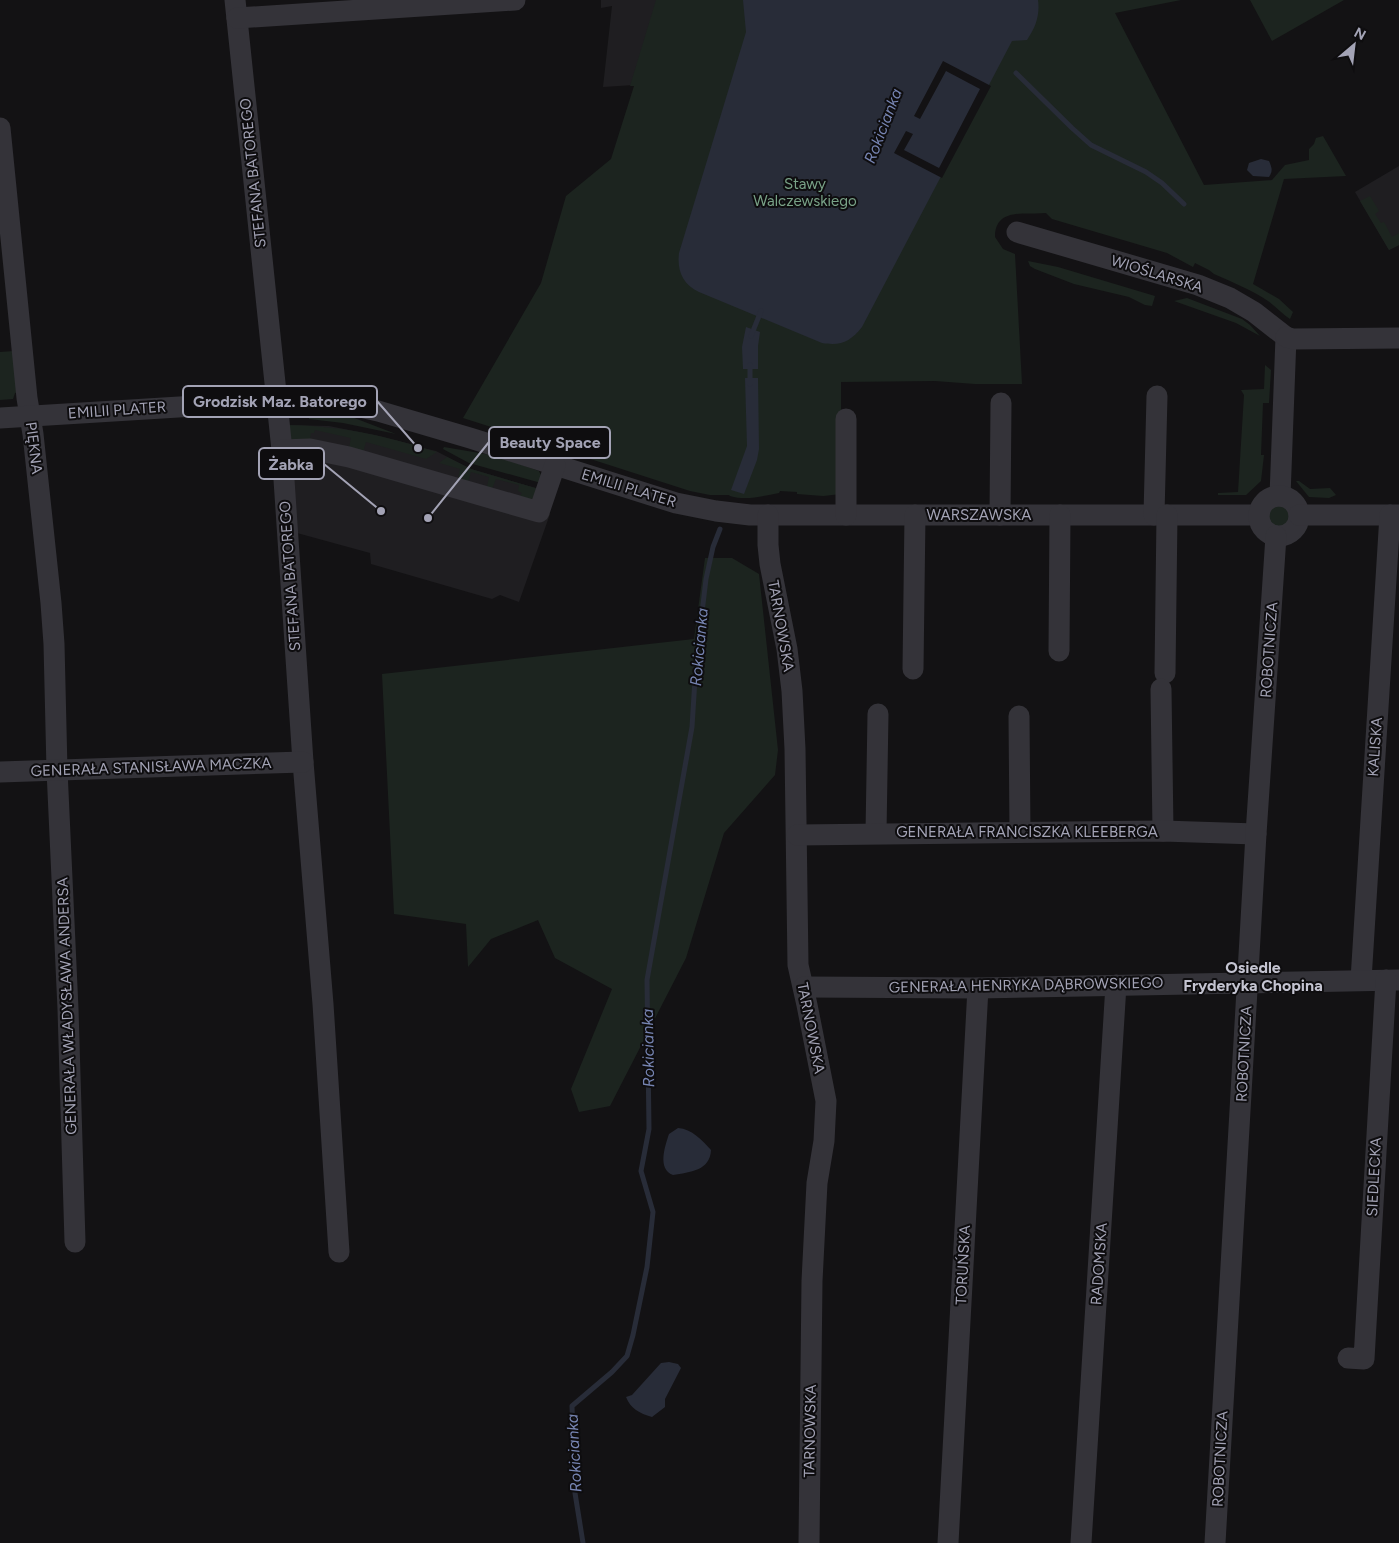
<svg xmlns="http://www.w3.org/2000/svg" width="1399" height="1543" font-family="Figtree,sans-serif">
  <style>
    .built { fill: #1f1e21 }
    .green { fill: #1c241f }
    .water { fill: #282c38 }
    .pier { fill: #131214 }
    .lines { fill: none; stroke-linecap: round; stroke-linejoin: round }
    .stream { stroke: #282c38; stroke-width: 5 }
    .minor { stroke: #343339; stroke-width: 21 }
    .labels { text-anchor: middle; dominant-baseline: central; stroke-width: 4; stroke-linejoin: round; paint-order: stroke }
    .street-label { font-size: 15px; fill: #a3a3b5; stroke: #0e0d0f }
    .park-label { font-size: 15px; fill: #79a287; stroke: #0e0d0f }
    .water-label { font-size: 16px; font-style: italic; fill: #7785b3; stroke: #0e0d0f }
    .neighbourhood-label { font-size: 16px; font-weight: bold; fill: #c4c4d1; stroke: #0e0d0f }
    .leader { fill: none; stroke: #a3a3b5; stroke-width: 2 }
    .callout-dot { fill: #a3a3b5; stroke: #0e0d0f; stroke-width: 2 }
    .callout { fill: #0e0d0f; stroke: #a3a3b5; stroke-width: 2 }
    .callout-label { font-size: 16px; text-anchor: middle; font-weight: bold; fill: #a3a3b5 }
  </style>
  <rect width="100%" height="100%" fill="#131214"/>
  <g class="built">
    <polygon points="601,0 661,0 634,85 603,87 612,6 601,8"/>
    <polygon points="1399,166 1399,245 1389,250 1355,192"/>
    <polygon points="286,425 329,426 379,436 414,445 413,449 422,452 423,448 436,451 471,469 539,489 546,511 550,514 519,602 500,595 492,599 371,564 370,553 297,533"/>
  </g>
  <g class="green">
    <path d="M656,0H1181L1115,13L1204,185L1272,180L1285,165L1309,160V149L1314,144L1316,138L1323,136L1346,176L1284,179L1253,284L1279,299L1293,312L1290,319C1282,314 1276,307 1268,301C1252,290 1232,282 1214,274L1209,270L1195,263L1193,267L1167,253L1052,219L1046,213C1026,215 995,207 995,237L1003,249L1015,254L1022,384H975L935,381L841,382V494L823,496L797,494V492L780,491L779,493C762,496 747,501 730,496L729,495H710L690,491L463,418L541,283L566,196L611,159L634,86H630Z"/>
    <polygon points="1250,0 1344,0 1272,41"/>
    <polygon points="1370,196 1379,211 1375,214 1381,223 1384,222 1392,237 1399,233 1399,245 1389,250 1360,201"/>
    <polygon points="1028,261 1058,267 1155,296 1152,306 1145,305 1129,297 1074,284 1035,269 1030,266"/>
    <polygon points="1187,298 1242,319 1250,325 1260,336 1236,323 1174,301"/>
    <polygon points="14,351 18,392 15,393 13,399 0,400 0,352"/>
    <polygon points="1265,365 1271,370 1269,403 1263,403 1261,455 1264,455 1261,481 1246,495 1218,495 1218,493 1238,492 1244,395 1241,390 1264,389"/>
    <polygon points="309,410 344,414 396,434 343,423 309,419"/>
    <path d="M286,425C334,426 368,432 414,445L413,449L422,452L423,448L437,452L426,459L366,442L363,452L349,448L351,438L315,430L314,433H311L310,438L313,439L293,440L291,438Z"/>
    <polygon points="444,447 497,456 539,471 542,478 541,483 469,463 443,449"/>
    <polygon points="447,457 471,469 539,489 531,501 520,496 522,493 518,491 519,485 496,479 492,489 487,487 489,477 471,472 468,482 458,479 460,469 439,463"/>
    <polygon points="1296,481 1299,481 1310,489 1330,488 1336,495 1329,498 1309,497"/>
    <circle cx="1279" cy="516" r="12"/>
    <polygon points="705,558 732,558 759,574 778,750 775,775 724,833 686,958 610,1106 579,1112 571,1089 612,989 555,958 538,920 491,939 468,967 466,924 394,914 382,674 694,639"/>
  </g>
  <g class="water">
    <path d="M743,0H1038C1040,15 1036,27 1027,40L1012,41L862,327C850,342 841,346 822,343L699,292C682,284 677,270 679,253L746,32Z"/>
    <path d="M1261,159L1269,161C1272,168 1273,171 1269,177L1253,176L1247,170L1249,163Z"/>
    <polygon points="746,327 760,332 758,346 758,369 743,369 742,347"/>
    <polygon points="745,378 758,378 759,449 757,460 744,494 731,490 747,446"/>
    <path d="M678,1128C692,1129 702,1140 711,1150C710,1171 690,1172 673,1175C657,1169 665,1146 669,1134Z"/>
    <path d="M669,1362L678,1364L681,1368L665,1399V1407L652,1417C639,1413 631,1409 626,1397L632,1395L661,1363Z"/>
  </g>
  <polygon class="pier" points="943,61 991,86 942,178 894,153 906,131 913,134 904,150 939,168 980,89 946,71 920,119 914,116"/>
  <g class="lines">
    <g class="stream">
      <polyline points="1016,73 1072,128 1091,145 1146,172 1162,183 1184,204"/>
      <polyline points="751,336 761,311"/>
      <polyline points="750,365 750,384"/>
      <polyline points="583,1543 575,1493 572,1406 612,1372 627,1356 633,1335 647,1267 653,1212 641,1171 649,1129 647,980 692,727 696,663 706,579 713,547 720,529"/>
    </g>
    <g class="minor">
      <polyline points="235,0 282,450 303,762 323,1004 339,1252"/>
      <polyline points="237,18 515,0"/>
      <polyline points="0,128 27,398 33,434 51,603 54,644 57,770 68,1009 75,1242"/>
      <polyline points="1017,232 1198,285 1230,298 1254,312 1286,337 1280,496"/>
      <polyline points="1286,337 1293,339 1399,338"/>
      <polyline points="0,418 276,401 317,401 347,404 378,411 470,438 676,503 716,511 750,515 1259,515"/>
      <polyline points="282,450 310,449 349,457 539,512 555,465"/>
      <circle cx="1279" cy="516" r="20"/>
      <polyline points="768,515 768,545 770,564 787,649 792,691 795,749 798,965 807,1005 826,1101 824,1141 817,1183 812,1281 809,1543"/>
      <polyline points="846,515 846,419"/>
      <polyline points="1000,515 1001,403"/>
      <polyline points="1154,515 1157,396"/>
      <polyline points="1299,515 1399,515"/>
      <polyline points="1059,651 1060,515"/>
      <polyline points="913,669 915,515"/>
      <polyline points="1165,673 1167,515"/>
      <polyline points="1161,689 1163,831"/>
      <polyline points="1019,716 1020,832"/>
      <polyline points="0,772 303,762"/>
      <polyline points="876,833 878,714"/>
      <polyline points="797,835 1163,831 1256,834"/>
      <polyline points="1361,980 1390,515"/>
      <polyline points="804,987 978,988 1399,980"/>
      <polyline points="1348,1358 1364,1359 1386,980"/>
      <polyline points="948,1543 978,988"/>
      <polyline points="1081,1543 1116,985"/>
      <polyline points="1215,1543 1256,834 1276,536"/>
    </g>
  </g>
  <g class="labels">
    <g class="street-label">
      <text transform="translate(253 173) rotate(-96)">STEFANA BATOREGO</text>
      <text transform="translate(1157 274) rotate(17)">WIOŚLARSKA</text>
      <text transform="translate(117 410) rotate(-4)">EMILII PLATER</text>
      <text transform="translate(34 448) rotate(83)">PIĘKNA</text>
      <text transform="translate(629 488) rotate(17)">EMILII PLATER</text>
      <text x="979" y="515">WARSZAWSKA</text>
      <text transform="translate(290 576) rotate(-94)">STEFANA BATOREGO</text>
      <text transform="translate(781 626) rotate(80)">TARNOWSKA</text>
      <text transform="translate(1269 650) rotate(-86)">ROBOTNICZA</text>
      <text transform="translate(1375 747) rotate(-86)">KALISKA</text>
      <text transform="translate(151 767) rotate(-2)">GENERAŁA STANISŁAWA MACZKA</text>
      <text x="1027" y="832">GENERAŁA FRANCISZKA KLEEBERGA</text>
      <text transform="translate(1026 985) rotate(-1)">GENERAŁA HENRYKA DĄBROWSKIEGO</text>
      <text transform="translate(67 1006) rotate(-92)">GENERAŁA WŁADYSŁAWA ANDERSA</text>
      <text transform="translate(811 1028) rotate(79)">TARNOWSKA</text>
      <text transform="translate(1244 1054) rotate(-87)">ROBOTNICZA</text>
      <text transform="translate(1374 1177) rotate(-87)">SIEDLECKA</text>
      <text transform="translate(1099 1264) rotate(-86)">RADOMSKA</text>
      <text transform="translate(963 1265) rotate(-87)">TORUŃSKA</text>
      <text transform="translate(810 1431) rotate(-89)">TARNOWSKA</text>
      <text transform="translate(1220 1459) rotate(-87)">ROBOTNICZA</text>
    </g>
    <g class="park-label">
      <text x="805" y="184">Stawy<tspan x="805" dy="17">Walczewskiego</tspan></text>
    </g>
    <g class="water-label">
      <text transform="translate(883 126) rotate(-69)">Rokicianka</text>
      <text transform="translate(699 647) rotate(-85)">Rokicianka</text>
      <text transform="translate(648 1048) rotate(-91)">Rokicianka</text>
      <text transform="translate(574 1453) rotate(-93)">Rokicianka</text>
    </g>
    <g class="neighbourhood-label">
      <text x="1253" y="967">Osiedle<tspan x="1253" dy="18">Fryderyka Chopina</tspan></text>
    </g>
  </g>
  <path class="leader" d="M418 448L377 401M428 518L489 442M381 511L324 464"/>
  <g class="callout-dot">
    <circle cx="418" cy="448" r="5"/>
    <circle cx="428" cy="518" r="5"/>
    <circle cx="381" cy="511" r="5"/>
  </g>
  <g class="callout">
    <rect x="183" y="386" width="194" height="31" rx="5"/>
    <rect x="489" y="427" width="121" height="31" rx="5"/>
    <rect x="259" y="448" width="65" height="31" rx="5"/>
  </g>
  <g class="callout-label">
    <text x="280" y="407">Grodzisk Maz. Batorego</text>
    <text x="550" y="448">Beauty Space</text>
    <text x="291" y="470">Żabka</text>
  </g>
  <g transform="translate(1354 45) rotate(28)" stroke="#0e0d0f" stroke-width="4" paint-order="stroke">
  <path d="M0-4L9 19L0 12L-9 19Z" fill="#a3a3b5"/>
  <text y="-8" font-size="14" font-weight="bold" text-anchor="middle" fill="#a3a3b5">N</text>
  </g>
</svg>
